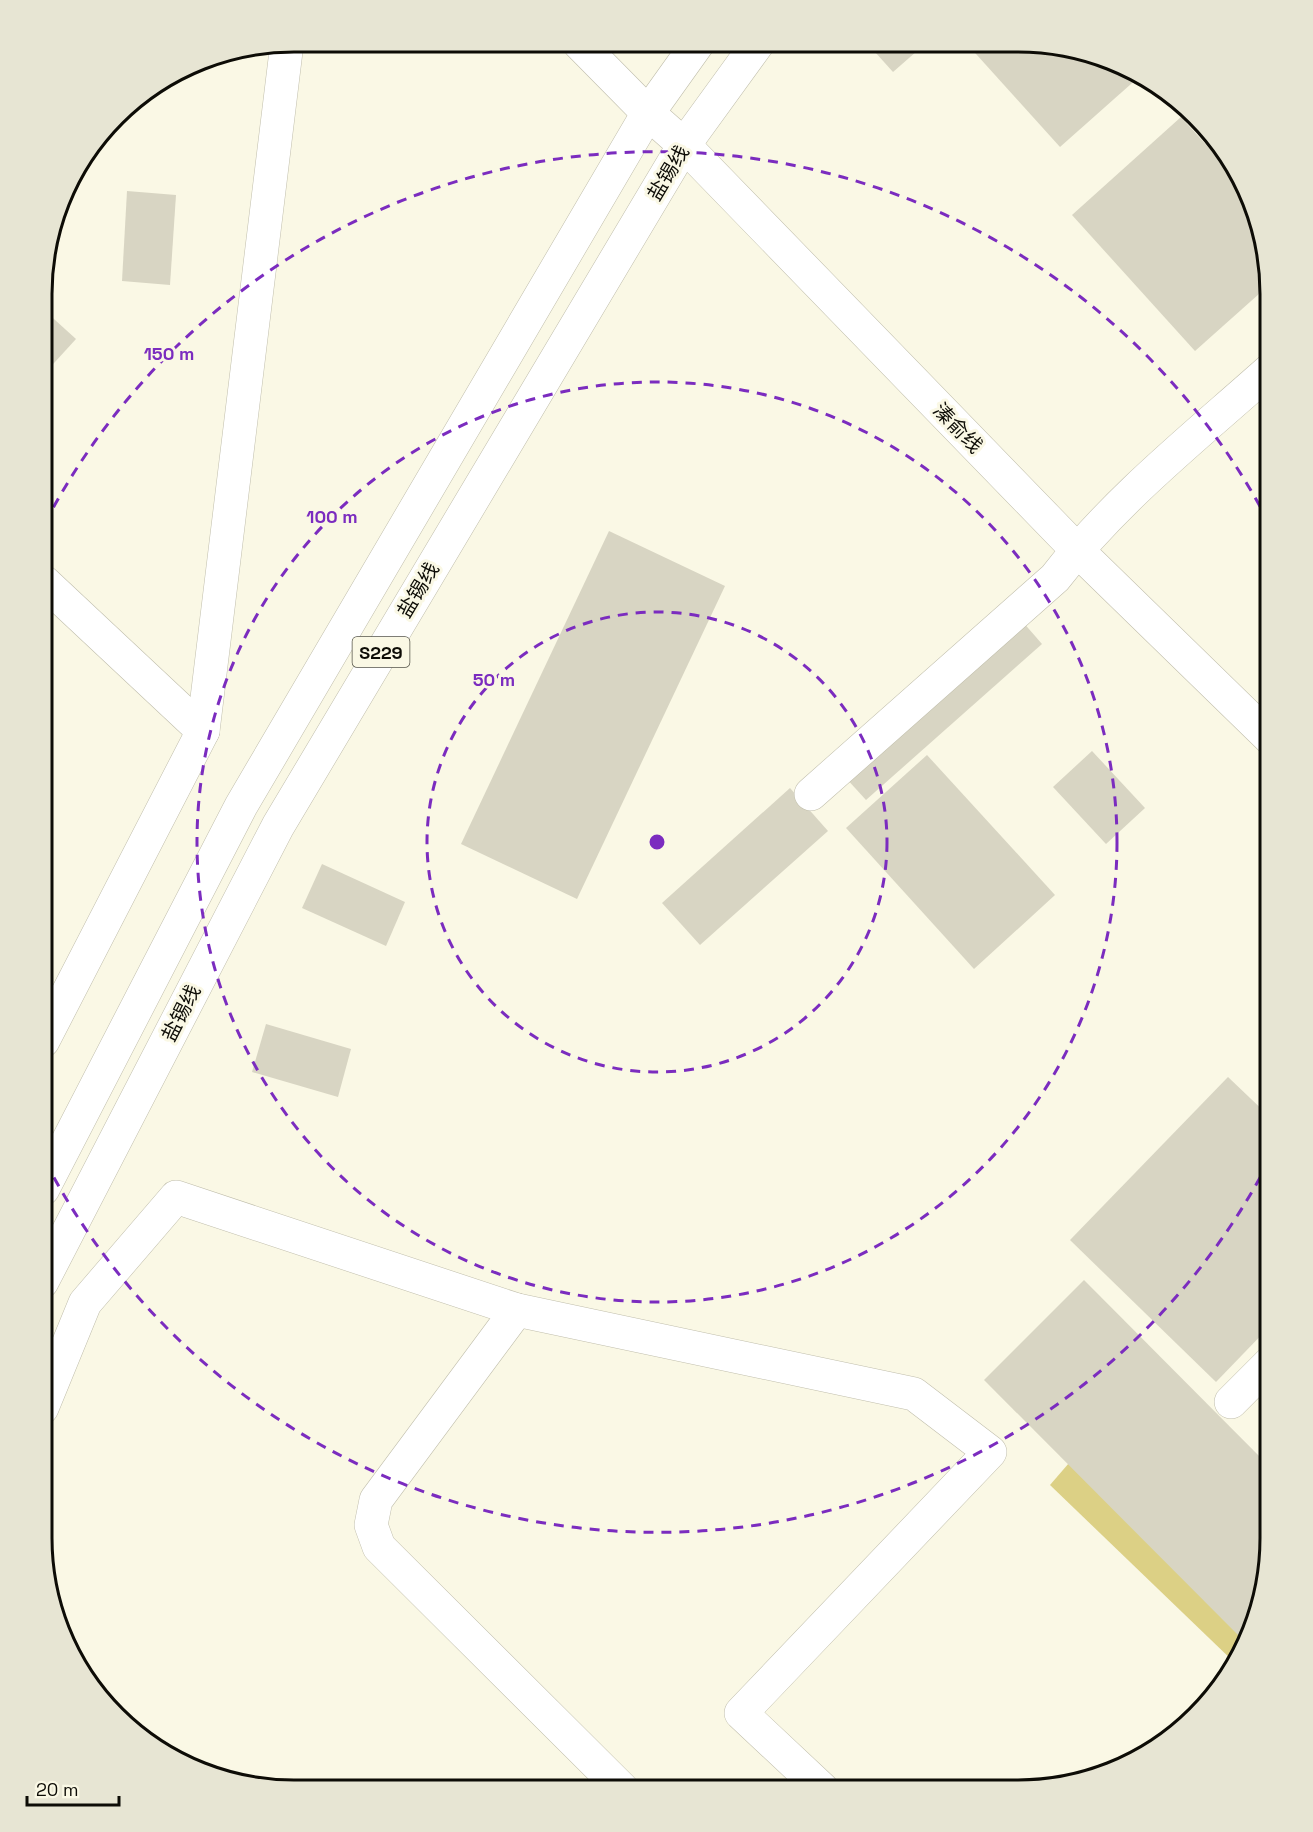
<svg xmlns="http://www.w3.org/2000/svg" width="1313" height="1832" font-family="'Space Grotesk','Noto Sans SC',sans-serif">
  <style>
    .water { fill: #dcd085 }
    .building { fill: #d8d5c3 }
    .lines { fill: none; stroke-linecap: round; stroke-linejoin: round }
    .minor-casing { stroke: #c0beac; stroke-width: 34 }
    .major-casing { stroke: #c0beac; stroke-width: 34 }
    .minor { stroke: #fff; stroke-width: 33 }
    .major { stroke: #fff; stroke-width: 33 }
    .ring { fill: none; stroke: #7b2cbf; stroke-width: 3; stroke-dasharray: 10 8 }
    .labels { text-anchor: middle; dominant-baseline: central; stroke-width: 6; stroke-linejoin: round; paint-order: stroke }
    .shield { fill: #faf8e5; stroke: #545349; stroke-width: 1.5 }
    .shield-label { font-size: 18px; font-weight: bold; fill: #0d0c06 }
    .street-label { font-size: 20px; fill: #0d0c06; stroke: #faf8e5 }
    .rim { fill: none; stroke: #0d0c06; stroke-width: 3 }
    .centre { fill: #7b2cbf; stroke: #faf8e5; stroke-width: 3 }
    .ring-label { font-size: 18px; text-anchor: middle; font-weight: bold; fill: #7b2cbf; stroke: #faf8e5; stroke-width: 6; stroke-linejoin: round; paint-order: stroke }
  </style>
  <rect width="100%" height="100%" fill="#faf8e5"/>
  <polygon class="water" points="1069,1463 1247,1640 1236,1664 1050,1485"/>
  <g class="building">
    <polygon points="884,44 925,44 893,72 875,52"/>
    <polygon points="967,44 1052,44 1115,61 1140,76 1060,147"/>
    <polygon points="1181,117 1247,190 1269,285 1195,351 1072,215"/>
    <polygon points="127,191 176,195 170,285 122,281"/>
    <polygon points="44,310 76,339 44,374"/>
    <polygon points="609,531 725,586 577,899 461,844"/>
    <polygon points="1022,621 1042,644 866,800 845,777"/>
    <polygon points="1092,751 1145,808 1106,844 1053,787"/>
    <polygon points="927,755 1055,895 974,969 846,828"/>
    <polygon points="790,788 828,831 700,945 662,903"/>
    <polygon points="322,864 405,902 386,946 302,908"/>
    <polygon points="266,1024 351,1049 338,1097 252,1072"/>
    <polygon points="1228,1077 1271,1118 1271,1325 1216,1382 1070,1240"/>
    <polygon points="1084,1280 1270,1467 1270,1555 1258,1619 1246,1643 984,1380"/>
  </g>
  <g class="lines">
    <defs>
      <g id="minor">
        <polyline points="579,43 648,113"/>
        <polyline points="44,582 203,731"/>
        <path d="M811,794L1055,578C1116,499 1196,436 1271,369"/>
        <polyline points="43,1041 203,731 287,43"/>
        <polyline points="517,1310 376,1500 371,1525 379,1547 622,1789"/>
        <polyline points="1231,1402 1271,1362"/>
        <polyline points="42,1408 85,1303 176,1197 517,1310 914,1394 990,1452 741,1713 822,1789"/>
      </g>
      <g id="major">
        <polyline points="648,113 684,145 1077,550 1271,739"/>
        <polyline points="43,1189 241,806 648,113 698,43"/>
        <polyline points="42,1282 278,826 684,145 758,43"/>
      </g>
    </defs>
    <use href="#minor" class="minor-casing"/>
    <use href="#major" class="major-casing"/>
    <use href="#minor" class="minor"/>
    <use href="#major" class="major"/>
  </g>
  <g class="ring">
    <circle cx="657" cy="842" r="230"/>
    <circle cx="657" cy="842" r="460"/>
    <path d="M1269 1161A690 690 0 0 1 45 1161M45 523A690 690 0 0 1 1269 523"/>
  </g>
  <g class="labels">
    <rect class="shield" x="352.5" y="637" width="57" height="30" rx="4.5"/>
    <g class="shield-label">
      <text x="381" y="652">S229</text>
    </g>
    <g class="street-label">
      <text transform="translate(668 173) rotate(-59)">盐锡线</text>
      <text transform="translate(958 428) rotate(46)">溱俞线</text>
      <text transform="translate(418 590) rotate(-59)">盐锡线</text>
      <text transform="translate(181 1013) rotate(-63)">盐锡线</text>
    </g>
  </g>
  <path d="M0 0H1313V1832H0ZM294 52H1018A242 242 0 0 1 1260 294V1538A242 242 0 0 1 1018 1780H294A242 242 0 0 1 52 1538V294A242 242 0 0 1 294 52Z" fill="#e7e5d3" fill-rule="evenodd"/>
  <path class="rim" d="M294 52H1018A242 242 0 0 1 1260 294V1538A242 242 0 0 1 1018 1780H294A242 242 0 0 1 52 1538V294A242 242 0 0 1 294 52Z"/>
  <circle cx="657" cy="842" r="9" class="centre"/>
  <g class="ring-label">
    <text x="169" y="360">150 m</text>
    <text x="332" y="523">100 m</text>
    <text x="494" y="686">50 m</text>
  </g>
  <path d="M27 1796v9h92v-9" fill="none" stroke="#0d0c06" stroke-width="3"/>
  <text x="36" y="1796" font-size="18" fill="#0d0c06" stroke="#faf8e5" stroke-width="4.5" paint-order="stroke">20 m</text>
</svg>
